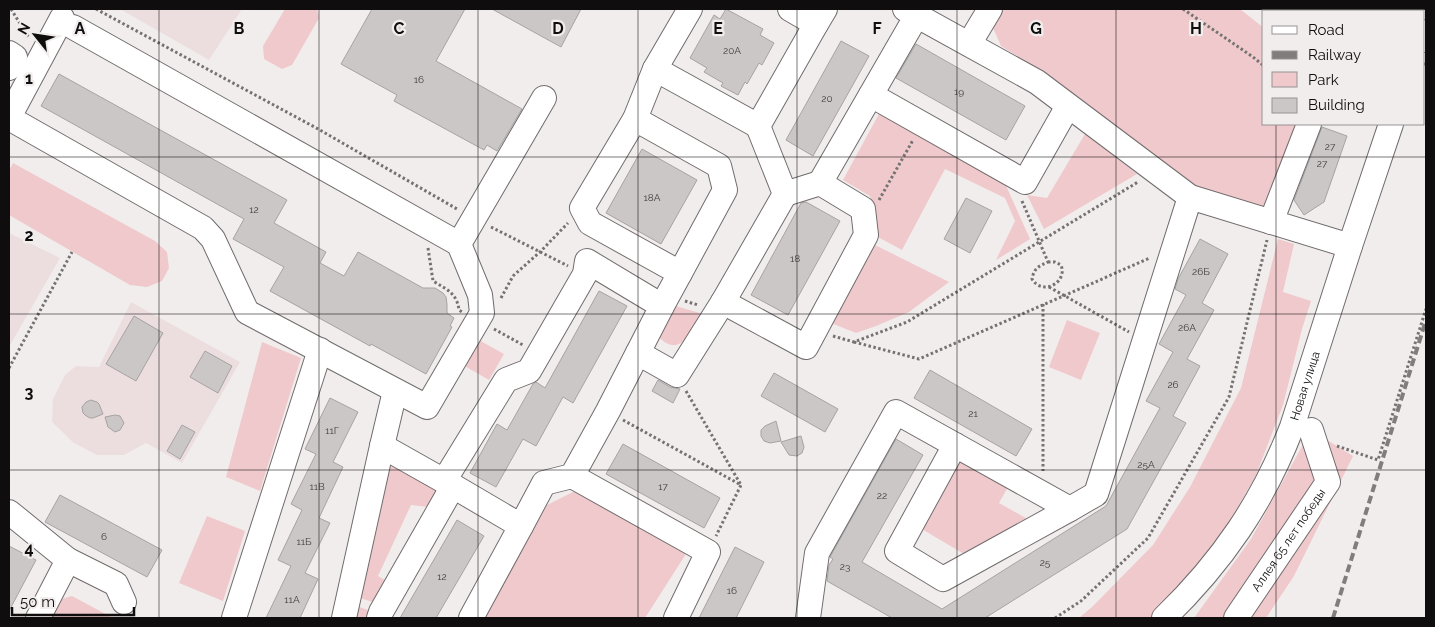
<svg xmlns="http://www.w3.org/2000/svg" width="1435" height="627" font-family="Raleway,sans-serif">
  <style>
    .built { fill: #ecdedf }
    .green { fill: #efc9cb }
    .building { fill: #cbc7c7; stroke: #a7a3a3 }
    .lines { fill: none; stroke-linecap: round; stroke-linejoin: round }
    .minor-casing { stroke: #716c6d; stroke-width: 26 }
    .path { stroke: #757272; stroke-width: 3; stroke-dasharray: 2.5 2.5; stroke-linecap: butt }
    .minor { stroke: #fff; stroke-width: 24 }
    .rail { stroke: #817d7d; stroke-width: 4; stroke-dasharray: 8 4; stroke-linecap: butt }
    .grid { fill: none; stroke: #0f0d0d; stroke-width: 1; stroke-opacity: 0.55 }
    .labels { text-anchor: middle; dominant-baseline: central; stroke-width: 4.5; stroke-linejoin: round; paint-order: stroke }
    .number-label { font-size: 10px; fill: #3e3c3c }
    .street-label { font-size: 12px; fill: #0f0d0d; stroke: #f2eded }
    .grid-label { font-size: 16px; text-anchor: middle; font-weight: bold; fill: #0f0d0d; stroke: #f2eded; stroke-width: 4.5; stroke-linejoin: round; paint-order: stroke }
  </style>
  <rect width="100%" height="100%" fill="#f2eded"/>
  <g class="built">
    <polygon points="120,9 242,9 209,60"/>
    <polygon points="9,233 60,258 9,347"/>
    <polygon points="131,302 240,362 182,463 146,443 124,455 97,455 74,443 52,422 53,399 65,375 76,366 99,367"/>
  </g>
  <g class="green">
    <polygon points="285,9 317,9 319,18 292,65 282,69 264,59 263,46"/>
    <polygon points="997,9 1240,9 1264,28 1264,124 1305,124 1270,210 1185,184 1058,82 1001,46 990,21"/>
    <polygon points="880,112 1003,179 1030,239 996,260 1015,221 1005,198 945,169 902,250 876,236 875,216 870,196 843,180"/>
    <polygon points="1085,134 1137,174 1044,229 1027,195 1047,198"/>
    <polygon points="13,163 155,241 167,252 169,268 162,281 147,287 130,285 9,215 9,171"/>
    <polygon points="1278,239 1294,244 1283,292 1311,301 1302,329 1283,405 1256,475 1219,541 1153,618 1079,618 1092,607 1153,545 1190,487 1241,388"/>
    <polygon points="873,244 949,282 909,312 876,326 856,333 831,323"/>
    <path d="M669,304L703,314C693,331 679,360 658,336Z"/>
    <polygon points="1067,320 1100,333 1081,380 1049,367"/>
    <polygon points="477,339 504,354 489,380 463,365"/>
    <polygon points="262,342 301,358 260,491 226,477"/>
    <polygon points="1311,430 1353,456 1294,576 1266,618 1194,618 1251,539"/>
    <polygon points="957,456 1009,485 999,503 1031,521 964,554 920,528"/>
    <polygon points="386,465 429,479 439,485 428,507 411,505 378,576 390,583 379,604 360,598"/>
    <polygon points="575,491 686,554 645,618 480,618 547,505"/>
    <polygon points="207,516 245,531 223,601 179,583"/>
    <polygon points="72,596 113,618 48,618 57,600"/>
    <polygon points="354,605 376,613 375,618 351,618"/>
  </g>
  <g class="building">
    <polygon points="372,9 465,9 436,61 522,109 497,151 487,145 484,150 394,101 397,95 341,64"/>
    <polygon points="492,9 581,9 561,47"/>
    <polygon points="726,9 763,29 760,35 774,43 762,65 759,63 747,84 745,82 738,95 721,86 723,83 704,72 707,68 690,58 714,15 720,19"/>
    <polygon points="841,41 869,56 813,156 786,140"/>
    <polygon points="916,44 1025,106 1006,140 896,78"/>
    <polygon points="59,74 287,200 274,223 326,252 320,263 344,276 358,252 423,288 435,288 443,293 446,297 447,304 447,313 454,318 450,326 452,327 426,374 371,344 370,346 270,291 284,267 233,239 244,219 41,106"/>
    <polygon points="1322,127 1347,136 1324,202 1304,215 1294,200"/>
    <polygon points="642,149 697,180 661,244 606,213"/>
    <polygon points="966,198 992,211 970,253 944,239"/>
    <polygon points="806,202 840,221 788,315 751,295 801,203"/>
    <polygon points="1200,239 1228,254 1202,303 1214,310 1187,359 1200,366 1173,416 1186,423 1127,529 985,618 892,618 827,581 829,565 833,559 830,557 896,439 923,455 862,562 942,609 1106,506 1160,408 1146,401 1173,352 1159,344 1186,295 1175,289 1178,279"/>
    <polygon points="599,291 627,306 573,403 563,397 536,446 523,439 496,487 470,473 497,424 507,430 533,384 536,382 545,388"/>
    <polygon points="134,316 163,333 136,381 106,364"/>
    <polygon points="205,351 232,366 218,393 190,377"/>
    <polygon points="930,370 1032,429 1016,456 914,398"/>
    <polygon points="774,373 838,409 825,432 761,396"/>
    <polygon points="658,380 670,387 680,389 673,403 652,391"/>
    <polygon points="330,398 358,412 333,462 343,467 319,518 330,523 305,573 318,579 300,618 266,618 291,566 278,560 302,510 291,504 316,454 305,449"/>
    <polygon points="91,400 97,402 99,404 103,414 93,418 90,418 85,415 83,413 82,407 86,402"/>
    <polygon points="115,415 120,416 124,423 120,430 115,432 108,427 105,417"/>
    <polygon points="776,421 781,441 770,443 764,441 761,436 761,430 765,426"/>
    <polygon points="182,425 195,432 180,459 167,451"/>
    <polygon points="801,436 804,447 802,453 797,456 789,455 781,442"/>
    <polygon points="623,444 720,498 704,528 606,474"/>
    <polygon points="60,495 162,550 147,577 45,522"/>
    <polygon points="457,520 484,536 436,618 400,618"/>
    <polygon points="9,546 36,560 9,611"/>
    <polygon points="735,547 764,562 736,618 699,618"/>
  </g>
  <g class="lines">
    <defs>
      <g id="minor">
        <polyline points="790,9 816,24 825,9"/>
        <polyline points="905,9 1037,82 1190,197"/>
        <polyline points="1342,9 1344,11"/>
        <polyline points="1399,9 1399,11"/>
        <polyline points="73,27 459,244"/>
        <polyline points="1424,40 1426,32"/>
        <polyline points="969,44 990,9"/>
        <polyline points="9,53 15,57 9,68"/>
        <polyline points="655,69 758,126 816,24"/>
        <polyline points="871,95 1025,182 1068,106"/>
        <polyline points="9,117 62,18"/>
        <polyline points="9,118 203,228 213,239 247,312 427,407 482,313 480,295 459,244 544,98"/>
        <polyline points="635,119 719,166 725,190 680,273"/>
        <polyline points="820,183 917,15"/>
        <polyline points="1271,222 1309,124"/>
        <polyline points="723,302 806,347 866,235 863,209 820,183 785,194"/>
        <polyline points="638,353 677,375 723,302 785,194 758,126"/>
        <polyline points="955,445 897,551 943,579 1070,509"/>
        <polyline points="382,446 453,486 521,526 544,483 572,476 608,411 662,306 680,273 590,223 582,208 635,119 655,69 690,9"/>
        <polyline points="572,476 708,552 676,618"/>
        <polyline points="444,481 506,380 529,371 585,274 587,261 662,306"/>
        <polyline points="9,512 68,560 38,618"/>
        <polyline points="68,560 116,584 124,602"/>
        <polyline points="234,618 320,350"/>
        <polyline points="344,618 382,446 395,391"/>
        <polyline points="379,618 381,612 453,486"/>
        <polyline points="471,618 521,526"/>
        <polyline points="808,618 817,553 896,412 1070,509 1096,494 1190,197 1350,246"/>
        <path id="s1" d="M1164,618C1222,562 1263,502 1292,427L1350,246L1391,124"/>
        <path id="s2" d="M1236,618L1328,482L1311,430"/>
      </g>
    </defs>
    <use href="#minor" class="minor-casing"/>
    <g class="path">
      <polyline points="11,9 29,38"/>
      <polyline points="96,9 320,130 457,209"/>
      <polyline points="1183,9 1253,57 1264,66"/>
      <polyline points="1424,64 1426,64"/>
      <polyline points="879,200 913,140"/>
      <polyline points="1022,201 1048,262"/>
      <polyline points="491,227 568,266"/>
      <path d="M428,248L433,281C446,289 457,293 459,310L462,312"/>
      <path d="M1048,262H1055L1061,265C1068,283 1042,296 1032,279C1034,268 1039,266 1048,262Z"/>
      <polyline points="1049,287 1129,332"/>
      <polyline points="501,298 513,276 541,251 568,223"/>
      <polyline points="685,301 698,305"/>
      <polyline points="1043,304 1043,471"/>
      <polyline points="494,329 523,345"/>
      <polyline points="833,336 854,342 907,322 1138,182"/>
      <polyline points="854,342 919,359 1150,258"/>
      <polyline points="9,368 72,252"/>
      <polyline points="686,391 741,485"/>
      <polyline points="623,420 741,485 716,536"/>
      <polyline points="1337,446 1378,460 1426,309"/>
      <polyline points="1055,618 1081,601 1148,538 1229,397 1267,240"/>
    </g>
    <use href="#minor" class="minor"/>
    <polyline class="rail" points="1333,618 1426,320"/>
  </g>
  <path class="grid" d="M159,9V618M319,9V618M478,9V618M638,9V618M797,9V618M957,9V618M1116,9V618M1276,9V11M1276,124V618M9,157H1426M9,314H1426M9,470H1426"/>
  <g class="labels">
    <g class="number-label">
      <text x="732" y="50">20А</text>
      <text x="419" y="79">16</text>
      <text x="959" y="91">19</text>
      <text x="827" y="98">20</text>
      <text x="1330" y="146">27</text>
      <text x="1322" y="163">27</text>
      <text x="652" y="197">18А</text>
      <text x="254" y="209">12</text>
      <text x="795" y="258">18</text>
      <text x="1201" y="271">26Б</text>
      <text x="1187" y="327">26А</text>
      <text x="1173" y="384">26</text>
      <text x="973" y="413">21</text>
      <text x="332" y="430">11Г</text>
      <text x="1146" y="464">25А</text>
      <text x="317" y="486">11В</text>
      <text x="663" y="486">17</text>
      <text x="882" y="495">22</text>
      <text x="104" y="536">6</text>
      <text x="304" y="541">11Б</text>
      <text x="1045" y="562">25</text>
      <text x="845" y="566">23</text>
      <text x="442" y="576">12</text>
      <text x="732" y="590">16</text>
      <text x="292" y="599">11А</text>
    </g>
    <g class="street-label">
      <text stroke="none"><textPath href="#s1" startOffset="275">Новая улица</textPath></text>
      <text stroke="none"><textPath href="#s2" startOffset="94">Аллея 65 лет победы</textPath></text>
    </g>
  </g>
  <g class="grid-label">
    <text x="80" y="34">A</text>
    <text x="239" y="34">B</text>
    <text x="399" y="34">C</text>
    <text x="558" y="34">D</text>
    <text x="718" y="34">E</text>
    <text x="877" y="34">F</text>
    <text x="1036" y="34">G</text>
    <text x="1196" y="34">H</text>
    <text x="29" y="84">1</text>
    <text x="29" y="241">2</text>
    <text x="29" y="398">3</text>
    <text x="29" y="554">4</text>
  </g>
  <rect width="1435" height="627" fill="none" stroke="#0f0d0d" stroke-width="20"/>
  <rect x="1262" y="10" width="162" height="115" fill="#f2eded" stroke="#979393"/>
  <rect x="1272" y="26" width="25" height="8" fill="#ffffff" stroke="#979393"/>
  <text x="1308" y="35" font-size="15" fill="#0f0d0d">Road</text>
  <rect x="1272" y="51" width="25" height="8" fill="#817d7d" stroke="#979393"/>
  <text x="1308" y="60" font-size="15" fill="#0f0d0d">Railway</text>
  <rect x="1272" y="72" width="25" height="15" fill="#efc9cb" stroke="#979393"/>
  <text x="1308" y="85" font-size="15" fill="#0f0d0d">Park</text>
  <rect x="1272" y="98" width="25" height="15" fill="#cbc7c7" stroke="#979393"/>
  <text x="1308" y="110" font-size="15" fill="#0f0d0d">Building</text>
  <g transform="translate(35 35) rotate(300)" stroke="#f2eded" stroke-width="4" paint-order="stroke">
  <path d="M0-4L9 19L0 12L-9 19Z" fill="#0f0d0d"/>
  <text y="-8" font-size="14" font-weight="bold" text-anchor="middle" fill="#0f0d0d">N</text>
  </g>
  <path d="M12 607v8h122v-8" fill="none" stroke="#0f0d0d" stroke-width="2.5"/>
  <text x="20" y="607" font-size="15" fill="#0f0d0d" stroke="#f2eded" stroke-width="4" paint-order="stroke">50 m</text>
</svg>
